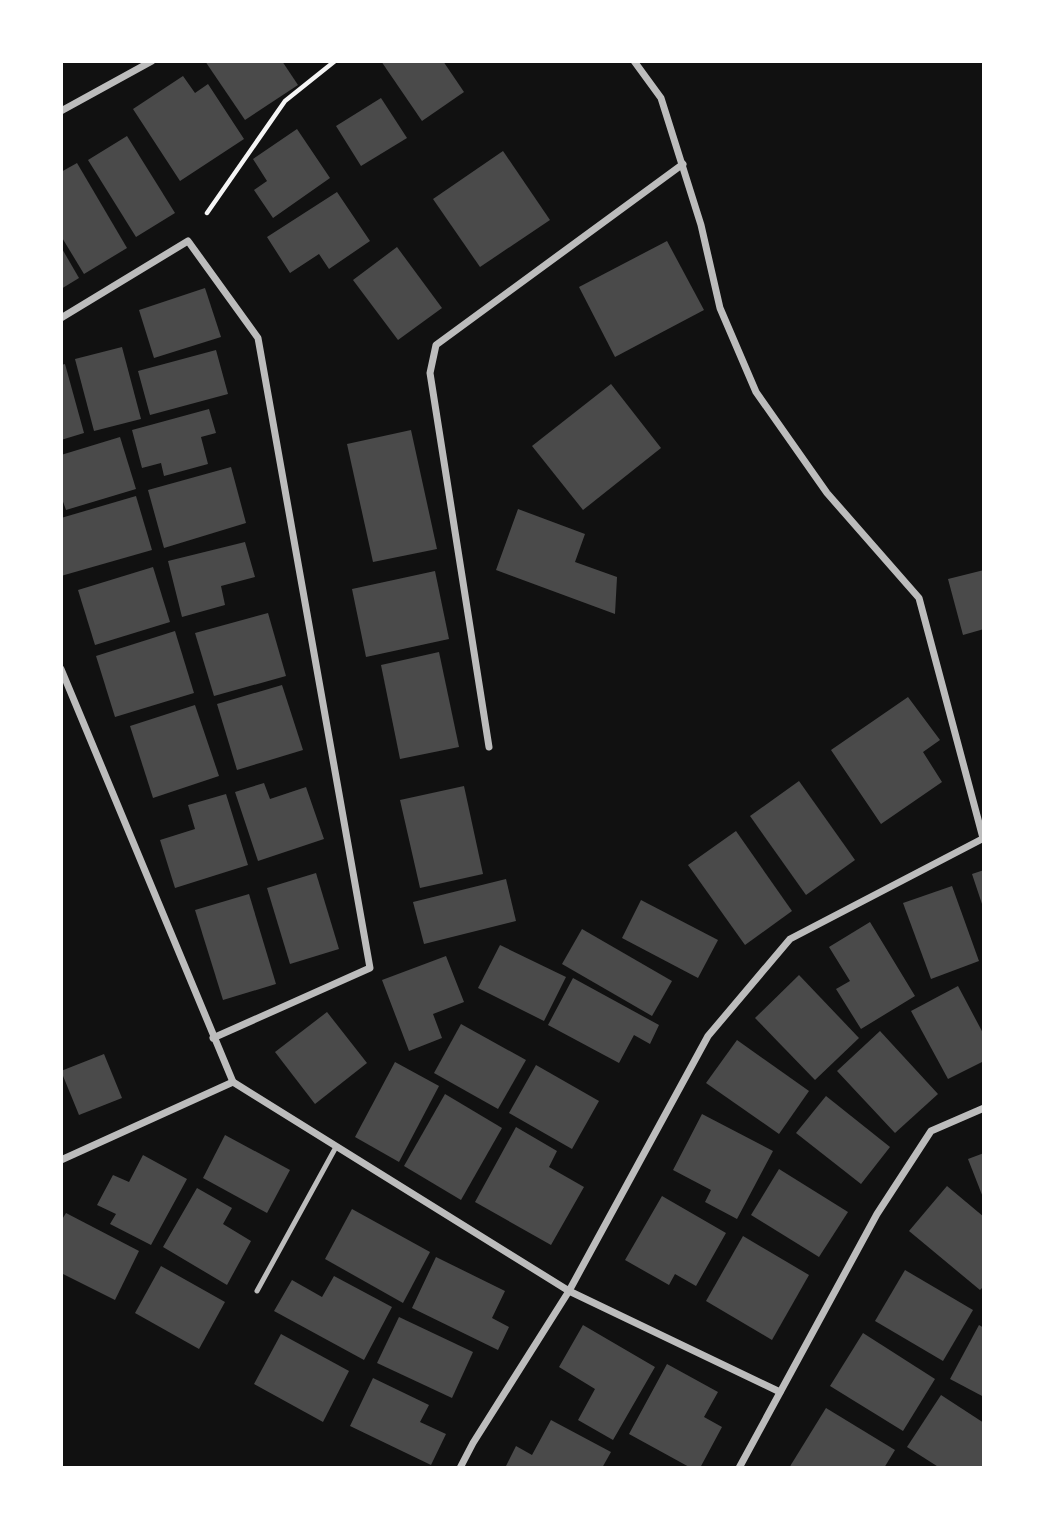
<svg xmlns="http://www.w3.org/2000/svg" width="1045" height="1529" font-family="'PT Sans Narrow',sans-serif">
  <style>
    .building { fill: #4a4a4a }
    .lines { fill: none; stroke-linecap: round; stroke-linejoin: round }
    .path { stroke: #f5f5f5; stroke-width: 4.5 }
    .service { stroke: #bcbcbc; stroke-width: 5 }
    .minor { stroke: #bcbcbc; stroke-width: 7 }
  </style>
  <rect width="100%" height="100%" fill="#111"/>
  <g class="building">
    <polygon points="205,61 282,61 298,85 245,120"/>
    <polygon points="381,61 443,61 464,92 422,121"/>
    <polygon points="183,76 195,93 208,84 244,139 180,181 133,109"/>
    <polygon points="381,98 407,138 361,166 336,126"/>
    <polygon points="297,129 330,178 273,218 254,190 267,181 253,159"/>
    <polygon points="127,136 175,213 136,237 88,160"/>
    <polygon points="503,151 550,220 480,267 433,199"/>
    <polygon points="77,163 127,248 84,274 61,236 61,172"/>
    <polygon points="337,192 370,241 329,269 319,254 290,273 267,237"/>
    <polygon points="667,241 704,310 615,357 579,287"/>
    <polygon points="61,247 79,278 61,289"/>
    <polygon points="397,247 442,308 398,340 353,280"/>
    <polygon points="205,288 221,337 154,358 139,310"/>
    <polygon points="122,347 141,419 94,431 75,359"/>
    <polygon points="216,350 228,394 150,415 138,371"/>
    <polygon points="65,364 84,433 61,440 61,365"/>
    <polygon points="611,384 661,448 583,510 532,446"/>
    <polygon points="209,409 216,433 201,437 208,464 164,476 161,463 142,468 132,430"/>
    <polygon points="411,430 437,549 373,562 347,444"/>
    <polygon points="120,437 136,489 66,510 61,496 61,455"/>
    <polygon points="231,467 246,523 164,548 148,490"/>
    <polygon points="136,496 152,550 61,576 61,518"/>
    <polygon points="518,509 585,534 575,562 617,577 615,614 496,570"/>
    <polygon points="245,542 255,577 221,586 225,605 182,617 168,561"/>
    <polygon points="153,567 170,622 95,645 78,590"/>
    <polygon points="984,570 984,629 963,635 948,579"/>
    <polygon points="435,571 449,639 366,657 352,589"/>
    <polygon points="268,613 286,676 214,696 195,633"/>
    <polygon points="175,631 194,693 115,717 96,656"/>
    <polygon points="439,652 459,747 400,759 381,665"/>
    <polygon points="282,685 303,750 237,770 217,704"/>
    <polygon points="908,697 940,740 923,752 942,782 881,824 831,750"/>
    <polygon points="195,705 219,776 153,798 130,726"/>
    <polygon points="799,781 855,860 806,895 750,816"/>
    <polygon points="264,783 270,799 306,787 324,839 258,861 235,792"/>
    <polygon points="464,786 483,874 420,888 400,800"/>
    <polygon points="226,794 248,865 175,888 160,840 195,829 188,805"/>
    <polygon points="736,831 792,911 745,945 688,865"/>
    <polygon points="984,870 984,907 983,907 972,874"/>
    <polygon points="316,873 339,949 290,964 267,888"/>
    <polygon points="506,879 516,921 424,944 413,902"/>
    <polygon points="952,886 979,961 931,979 903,903"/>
    <polygon points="249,894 276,984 223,1000 195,910"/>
    <polygon points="641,900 718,940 698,978 622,938"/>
    <polygon points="870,922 915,996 861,1029 836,989 850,981 829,947"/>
    <polygon points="582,929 672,981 652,1016 562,964"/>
    <polygon points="500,945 566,977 544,1021 478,988"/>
    <polygon points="446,956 464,1002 433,1014 442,1038 409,1051 382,980"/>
    <polygon points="799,975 859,1038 815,1080 755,1018"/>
    <polygon points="573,978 659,1025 650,1044 634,1035 619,1063 548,1025"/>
    <polygon points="958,986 984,1035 984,1061 948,1079 911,1011"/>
    <polygon points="327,1012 367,1063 315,1104 275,1052"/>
    <polygon points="461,1024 526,1060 498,1109 434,1073"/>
    <polygon points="880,1031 938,1094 895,1133 837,1071"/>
    <polygon points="737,1040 809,1091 779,1134 706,1083"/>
    <polygon points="104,1054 122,1098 79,1115 61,1071"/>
    <polygon points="395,1062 439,1086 399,1162 355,1137"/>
    <polygon points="536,1065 599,1101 572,1149 509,1113"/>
    <polygon points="445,1094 502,1128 461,1200 404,1166"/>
    <polygon points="826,1096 890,1147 861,1184 796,1133"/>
    <polygon points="702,1114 773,1151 737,1219 705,1202 711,1190 673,1170"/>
    <polygon points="516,1127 557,1151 549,1167 584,1187 551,1245 475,1202"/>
    <polygon points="225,1135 290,1170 267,1213 203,1178"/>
    <polygon points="984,1153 984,1200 968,1159"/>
    <polygon points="143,1155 187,1179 151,1245 110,1224 116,1214 97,1205 113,1175 129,1182"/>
    <polygon points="779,1169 848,1212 819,1257 751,1215"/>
    <polygon points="947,1186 984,1217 984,1286 980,1290 909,1231"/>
    <polygon points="197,1188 232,1208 223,1224 251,1241 227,1285 163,1247"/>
    <polygon points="662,1196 726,1233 696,1286 675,1274 669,1285 625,1260"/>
    <polygon points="352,1209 430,1252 403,1303 325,1259"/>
    <polygon points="66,1213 139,1251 115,1300 61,1273 61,1221"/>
    <polygon points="743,1236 809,1275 772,1340 706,1301"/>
    <polygon points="436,1257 505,1291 492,1318 509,1327 498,1350 412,1308"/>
    <polygon points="161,1266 225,1302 199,1349 135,1313"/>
    <polygon points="905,1270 973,1310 943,1361 875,1321"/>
    <polygon points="334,1276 392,1307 364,1360 274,1311 292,1280 322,1297"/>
    <polygon points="399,1317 473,1352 452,1398 377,1363"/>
    <polygon points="583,1325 655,1367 613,1440 578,1420 595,1389 559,1367"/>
    <polygon points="979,1325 984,1328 984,1397 950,1379"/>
    <polygon points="863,1333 935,1379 903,1431 830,1386"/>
    <polygon points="281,1334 349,1371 323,1422 254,1384"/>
    <polygon points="667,1364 718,1392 704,1417 722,1427 700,1468 691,1468 629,1434"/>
    <polygon points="373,1378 429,1405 420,1422 446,1434 431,1465 350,1426"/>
    <polygon points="941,1395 984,1423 984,1468 940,1468 907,1447"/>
    <polygon points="826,1408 895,1450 884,1468 789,1468"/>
    <polygon points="551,1420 611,1452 602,1468 505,1468 516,1446 532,1455"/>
  </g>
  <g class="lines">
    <polyline class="path" points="207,213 285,101 335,61"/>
    <polyline class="service" points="257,1291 336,1147"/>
    <g class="minor">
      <polyline points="634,61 661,98 701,225 720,308 756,392 827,493 919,598 983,838"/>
      <polyline points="61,111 152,61"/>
      <polyline points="61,318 188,241 258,338 370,968 213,1038"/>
      <polyline points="61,669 233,1082 569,1291 780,1392"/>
      <polyline points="489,747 430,373 436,345 683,164"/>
      <polyline points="61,1160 233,1082"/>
      <polyline points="460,1468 473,1443 569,1291 708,1036 790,939 984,838"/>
      <polyline points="739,1468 877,1214 931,1131 984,1108"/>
    </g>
  </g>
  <rect width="1045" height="1529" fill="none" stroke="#ffffff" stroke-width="126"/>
</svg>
